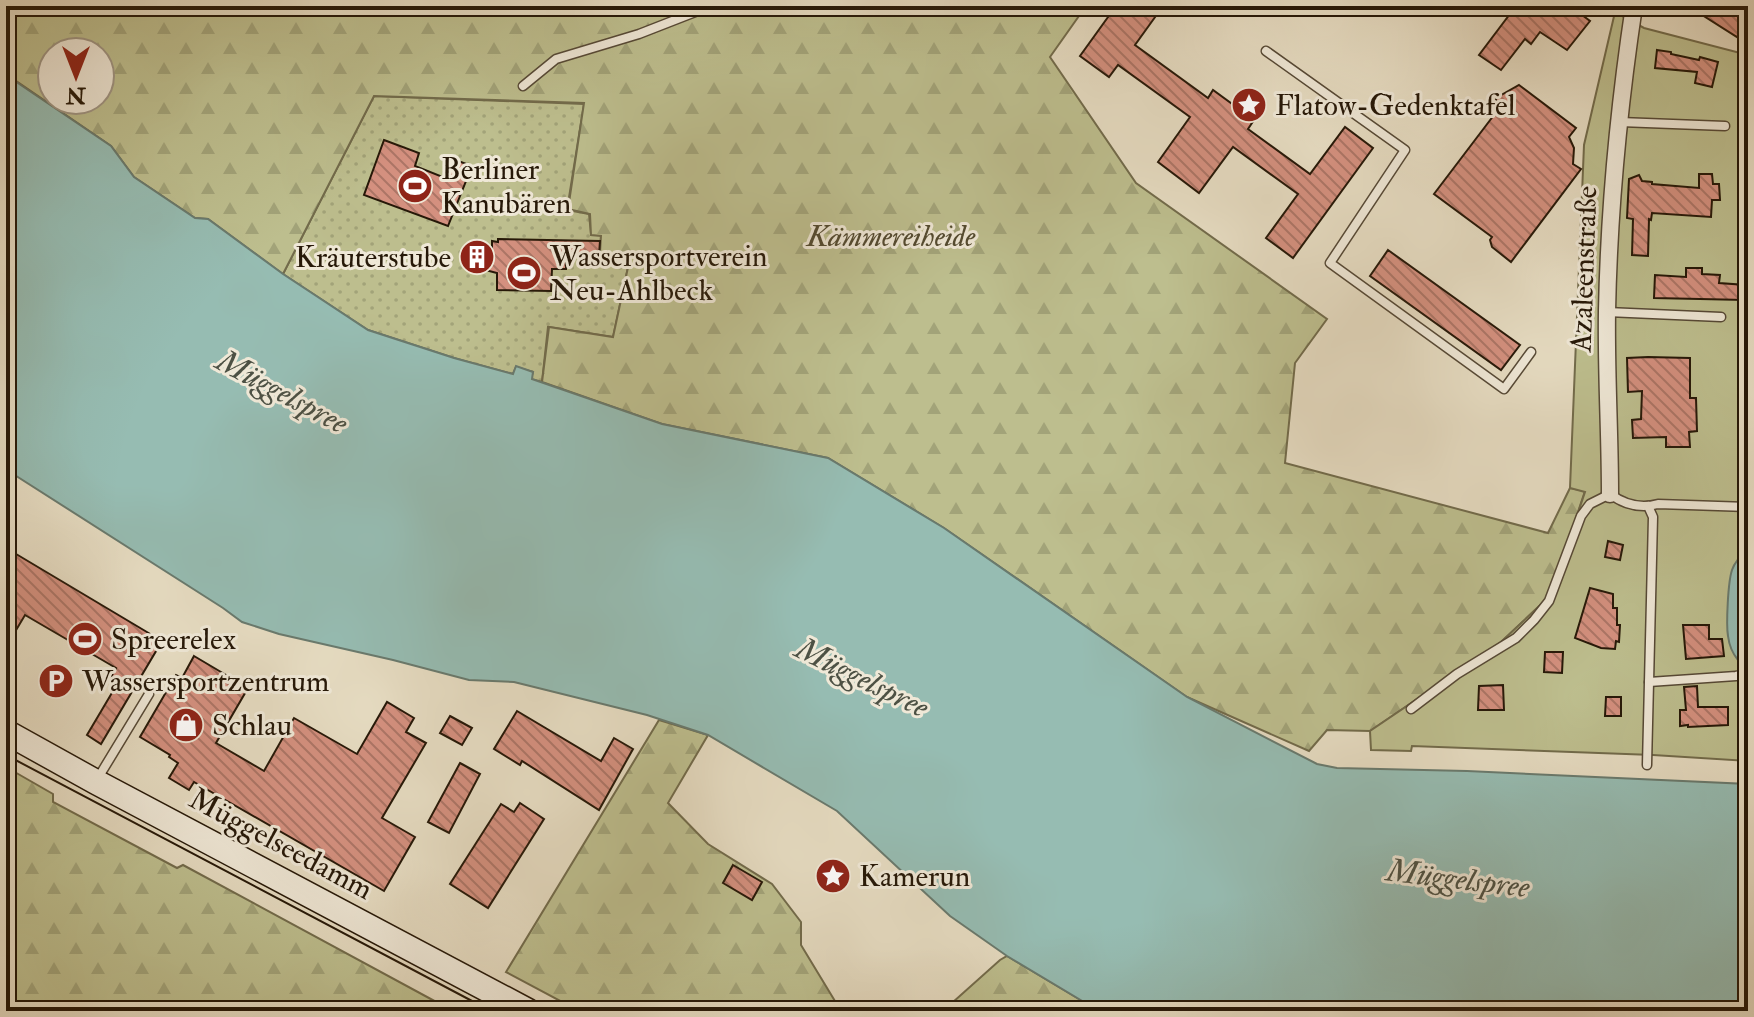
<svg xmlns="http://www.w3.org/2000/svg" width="1754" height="1017" font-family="'IM FELL Double Pica',serif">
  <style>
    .grass { fill: url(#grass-dots); stroke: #726b4b; stroke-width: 2 }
    .forest { fill: url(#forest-firs); stroke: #726b4b; stroke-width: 2; fill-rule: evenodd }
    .garden { fill: #bdbe8e; stroke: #726b4b; stroke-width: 2 }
    .water { fill: #96bcb2; stroke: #697a6e; stroke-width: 2 }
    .building { fill: url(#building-back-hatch); stroke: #261808; stroke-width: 2 }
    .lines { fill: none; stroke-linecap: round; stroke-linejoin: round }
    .lane-casing { stroke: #564936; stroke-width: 11 }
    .street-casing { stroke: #564936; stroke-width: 19 }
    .secondary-casing { stroke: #261808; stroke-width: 27 }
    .lane { stroke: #efe8d7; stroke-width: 8 }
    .street { stroke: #efe8d7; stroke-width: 16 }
    .secondary { stroke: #efe8d7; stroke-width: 24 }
    .tram { stroke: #261808; stroke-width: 2 }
    .labels { text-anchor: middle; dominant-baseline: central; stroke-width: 6; stroke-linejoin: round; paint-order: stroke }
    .poi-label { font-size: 30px; fill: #261808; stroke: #efe8d7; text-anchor: start }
    .park-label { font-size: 30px; font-style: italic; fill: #534a30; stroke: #efe8d7 }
    .street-label { font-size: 30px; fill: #261808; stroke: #efe8d7 }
    .water-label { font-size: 32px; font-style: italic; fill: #4d5144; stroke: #efe8d7 }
  </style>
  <defs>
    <pattern id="grass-dots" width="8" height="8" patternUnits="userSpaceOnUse" patternTransform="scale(2)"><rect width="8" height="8" fill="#bdbe8e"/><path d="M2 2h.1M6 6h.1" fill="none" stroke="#a2a379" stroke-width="1.8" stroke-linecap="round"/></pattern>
    <pattern id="forest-firs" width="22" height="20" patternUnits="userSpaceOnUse" patternTransform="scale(2)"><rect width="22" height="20" fill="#bdbe8e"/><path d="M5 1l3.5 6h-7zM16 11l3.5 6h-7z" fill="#a2a379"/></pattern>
    <pattern id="building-back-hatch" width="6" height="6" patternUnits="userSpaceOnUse" patternTransform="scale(2)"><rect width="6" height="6" fill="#d4907f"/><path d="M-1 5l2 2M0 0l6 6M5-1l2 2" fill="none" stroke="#ac7566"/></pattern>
  </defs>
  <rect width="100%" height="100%" fill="#e6dcc2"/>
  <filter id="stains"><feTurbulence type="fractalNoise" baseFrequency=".0025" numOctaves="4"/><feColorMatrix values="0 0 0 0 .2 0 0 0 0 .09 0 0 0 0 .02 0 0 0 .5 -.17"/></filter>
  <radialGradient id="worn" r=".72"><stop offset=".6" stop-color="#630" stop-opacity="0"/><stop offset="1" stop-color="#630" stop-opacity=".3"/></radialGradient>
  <polygon class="grass" points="374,96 584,104 567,210 589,214 591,234 601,235 600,254 630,258 613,337 548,327 542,382 531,379 533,372 516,367 513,374 454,358 368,330 283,274"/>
  <g class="forest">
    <path d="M6,6H1086L1050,57L1136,183L1327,319L1295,363L1285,463L1548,533L1570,488L1585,491L1550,596L1501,642L1370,731L1327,730L1309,751L1187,697L944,528L828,458L662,424L542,382L549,327L613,337L630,258L600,253L601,236L591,235L590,214L568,209L584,103L374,96L283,274L208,219L195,218L134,177L111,146L6,74ZM52,52H100V100H52Z"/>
    <polygon points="659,720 708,735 668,803 708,844 772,884 801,922 801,945 841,1011 579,1011 506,972"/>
    <polygon points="6,767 53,794 53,802 177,868 183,865 453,1011 6,1011"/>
    <polygon points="1007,956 1099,1011 943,1011 1000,960"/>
  </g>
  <polygon class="garden" points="1615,12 1644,28 1748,55 1748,761 1653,755 1412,746 1411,751 1371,750 1370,731 1500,643 1550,596 1585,492 1570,488 1584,145"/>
  <g class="water">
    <polygon points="6,75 111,146 134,177 195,218 208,219 283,274 368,330 454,358 513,374 516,366 533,372 532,379 662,424 828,458 944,528 1187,697 1317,764 1337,768 1467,771 1748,784 1748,1011 1099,1011 1007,956 950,916 837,811 708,735 647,715 514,682 469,680 393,660 279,634 242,622 223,608 10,472 6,468"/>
    <path d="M1748,549V659L1738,660C1733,654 1729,644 1728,636C1726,624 1728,582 1732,570C1735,561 1741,556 1748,549Z"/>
  </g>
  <g class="building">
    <polygon points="1116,6 1163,6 1135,45 1208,98 1213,90 1254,120 1248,129 1310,174 1345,127 1373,148 1293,258 1266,238 1298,194 1233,147 1199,193 1158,162 1190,117 1118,65 1109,77 1080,56"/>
    <polygon points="1516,6 1570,6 1590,21 1567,50 1540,32 1531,44 1525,39 1501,70 1479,55"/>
    <polygon points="1688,6 1742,6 1748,10 1748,19 1737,37"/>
    <polygon points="1657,50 1671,52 1671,54 1699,60 1700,57 1718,62 1712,87 1695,83 1697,72 1655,68"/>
    <polygon points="1519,85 1576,128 1569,137 1574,148 1573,164 1581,169 1511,262 1492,247 1490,240 1492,237 1434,194 1497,111 1496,98"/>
    <polygon points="384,140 419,153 415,166 445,178 453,159 472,166 448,226 364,195"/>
    <polygon points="1699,174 1712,174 1713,184 1719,184 1720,200 1712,200 1711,217 1652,213 1651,220 1649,219 1648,256 1632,255 1633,219 1627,218 1629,179 1639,175 1642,181 1652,182 1652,184 1699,188"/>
    <polygon points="498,239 600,241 599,255 566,254 566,269 552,269 551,291 497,290 497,273 470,266 476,246 492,251 492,241 498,242"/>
    <polygon points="1388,250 1520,345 1501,370 1370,276"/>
    <polygon points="1686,268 1702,268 1702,274 1720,275 1719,283 1746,285 1745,300 1654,298 1655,275 1686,277"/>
    <polygon points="1648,357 1690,358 1690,398 1696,398 1697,431 1689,432 1690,447 1666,447 1666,437 1633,438 1632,420 1641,419 1642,391 1628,392 1627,358"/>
    <polygon points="1608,541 1623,545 1620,560 1605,557"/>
    <polygon points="6,548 162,641 101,744 87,735 119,681 111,677 116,668 25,615 6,647"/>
    <polygon points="1590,588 1613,594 1613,608 1617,608 1617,625 1620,625 1619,642 1616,641 1615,649 1601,648 1575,638"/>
    <polygon points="1683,625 1709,625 1709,639 1722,639 1724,656 1686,659"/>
    <polygon points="1545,652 1563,652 1562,673 1544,672"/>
    <polygon points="194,656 248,688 216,743 264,771 294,718 357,754 387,702 414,718 406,732 426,743 382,818 415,837 384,891 194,782 189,790 169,778 178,763 169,757 170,755 140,737 176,675 182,678"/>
    <polygon points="1503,685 1504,710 1478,710 1479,686"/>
    <polygon points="1697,686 1698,707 1728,707 1728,725 1688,727 1688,725 1680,726 1680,710 1686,710 1684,687"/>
    <polygon points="1606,697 1621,697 1621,716 1605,716"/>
    <polygon points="517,711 601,761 614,738 633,749 599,810 522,761 520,765 494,749"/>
    <polygon points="450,716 472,728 462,745 440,733"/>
    <polygon points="460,763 480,774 449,833 428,822"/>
    <polygon points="520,803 544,819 488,908 450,884 501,804 514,812"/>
    <polygon points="733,865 762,882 752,900 723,883"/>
  </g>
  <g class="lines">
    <defs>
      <g id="lane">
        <polyline points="1266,51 1405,150 1330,263 1504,389 1531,352"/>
        <polyline points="523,86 556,59 639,34 698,11 737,11 738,6"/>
        <polyline points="1620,122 1725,126"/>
        <polyline points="1607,312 1721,317"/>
        <polyline points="1649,682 1736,676 1748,673"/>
        <path d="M1411,709L1457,674L1516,638L1534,620L1549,601L1581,516L1590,504L1610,494C1625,505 1640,509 1658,504L1748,507"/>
        <polyline points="1647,765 1653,517 1648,506"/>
        <polyline points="98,778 149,694"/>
      </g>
      <path id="street" d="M1610,494C1610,433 1606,372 1607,311C1609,209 1619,106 1634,6"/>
      <polyline id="secondary" points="6,732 96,782 528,1011"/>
    </defs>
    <use href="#lane" class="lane-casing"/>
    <use href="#street" class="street-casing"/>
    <use href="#secondary" class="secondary-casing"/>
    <use href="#lane" class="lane"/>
    <use href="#street" class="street"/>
    <use href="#secondary" class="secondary"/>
    <polyline class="tram" points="6,755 491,1011"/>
  </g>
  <defs>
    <symbol id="sight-disc" viewBox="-11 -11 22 22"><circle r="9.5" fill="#8f2418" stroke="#efe8d7"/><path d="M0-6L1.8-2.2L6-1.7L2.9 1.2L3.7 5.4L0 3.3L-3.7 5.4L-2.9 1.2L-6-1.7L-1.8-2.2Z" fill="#fff"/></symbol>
    <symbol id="stadium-disc" viewBox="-11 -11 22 22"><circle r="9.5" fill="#8f2418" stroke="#efe8d7"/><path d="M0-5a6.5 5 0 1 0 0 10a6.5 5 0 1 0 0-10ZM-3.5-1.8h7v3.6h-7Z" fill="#fff"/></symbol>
    <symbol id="building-disc" viewBox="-11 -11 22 22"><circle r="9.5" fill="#8f2418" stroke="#efe8d7"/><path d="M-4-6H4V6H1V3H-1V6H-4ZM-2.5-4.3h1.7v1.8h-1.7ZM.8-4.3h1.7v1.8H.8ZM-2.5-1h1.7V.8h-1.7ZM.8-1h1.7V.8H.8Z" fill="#fff"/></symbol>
    <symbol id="parking-disc" viewBox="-11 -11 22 22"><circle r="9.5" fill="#8f2418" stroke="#efe8d7"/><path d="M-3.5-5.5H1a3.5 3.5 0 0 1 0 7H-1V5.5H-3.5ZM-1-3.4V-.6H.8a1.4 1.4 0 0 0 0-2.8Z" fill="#fff"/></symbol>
    <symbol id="shop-disc" viewBox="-11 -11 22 22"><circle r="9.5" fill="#8f2418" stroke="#efe8d7"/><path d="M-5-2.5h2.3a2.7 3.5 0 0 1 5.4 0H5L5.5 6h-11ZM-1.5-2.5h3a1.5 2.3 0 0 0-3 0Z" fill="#fff"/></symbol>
  </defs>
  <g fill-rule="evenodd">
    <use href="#sight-disc" x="1229" y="85" width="40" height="40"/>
    <use href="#stadium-disc" x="395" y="166" width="40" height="40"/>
    <use href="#building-disc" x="457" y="237" width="40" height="40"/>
    <use href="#stadium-disc" x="504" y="253" width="40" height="40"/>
    <use href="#stadium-disc" x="65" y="619" width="40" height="40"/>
    <use href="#parking-disc" x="36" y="661" width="40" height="40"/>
    <use href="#shop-disc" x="166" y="705" width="40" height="40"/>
    <use href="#sight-disc" x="813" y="856" width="40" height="40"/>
  </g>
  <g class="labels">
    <g class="poi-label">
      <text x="1275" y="105">Flatow-Gedenktafel</text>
      <text x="441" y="169">Berliner<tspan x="441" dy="34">Kanubären</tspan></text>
      <text x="550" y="256">Wassersportverein<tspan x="550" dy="34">Neu-Ahlbeck</tspan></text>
      <text x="451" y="257" text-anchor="end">Kräuterstube</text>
      <text x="111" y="639">Spreerelex</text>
      <text x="82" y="681">Wassersportzentrum</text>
      <text x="212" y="725">Schlau</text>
      <text x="859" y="876">Kamerun</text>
    </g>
    <g class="park-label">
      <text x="891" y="236">Kämmereiheide</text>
    </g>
    <g class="street-label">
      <text transform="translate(1584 269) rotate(-88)">Azaleenstraße</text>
      <text transform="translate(281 844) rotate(28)">Müggelseedamm</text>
    </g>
    <g class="water-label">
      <text transform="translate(282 392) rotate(28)">Müggelspree</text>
      <text transform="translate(862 678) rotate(26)">Müggelspree</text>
      <text transform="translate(1458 879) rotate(7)">Müggelspree</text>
    </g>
  </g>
  <rect width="1754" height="1017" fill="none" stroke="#e6dcc2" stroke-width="32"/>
  <rect x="8" y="8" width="1738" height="1001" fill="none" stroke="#261808" stroke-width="4"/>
  <rect x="16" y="16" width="1722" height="985" fill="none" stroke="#261808" stroke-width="2"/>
  <g transform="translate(76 76) rotate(180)"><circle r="38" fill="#efe8d7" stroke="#9f9584" stroke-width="2"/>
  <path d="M0-6L14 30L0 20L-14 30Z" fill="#8f2418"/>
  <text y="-12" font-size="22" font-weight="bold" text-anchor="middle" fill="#261808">N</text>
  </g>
  <rect width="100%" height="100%" filter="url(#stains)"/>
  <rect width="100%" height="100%" fill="url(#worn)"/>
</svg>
